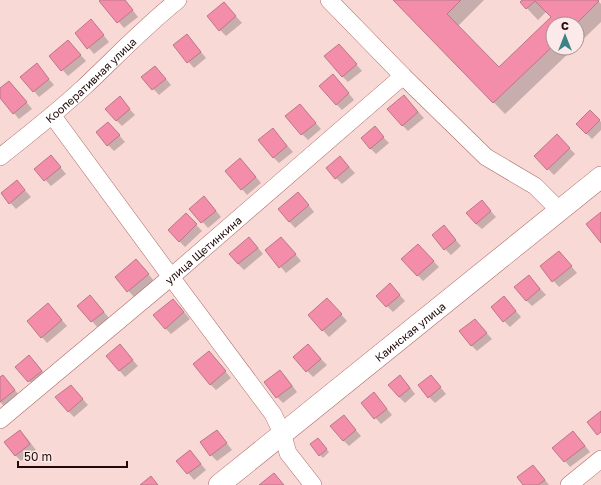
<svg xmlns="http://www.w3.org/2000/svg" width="601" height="485" font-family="'Golos Text',sans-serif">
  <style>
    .shadow { fill: #0003 }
    .building { fill: #f38daa; stroke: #bd7689 }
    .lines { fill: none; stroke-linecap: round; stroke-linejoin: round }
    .minor-casing { stroke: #af6966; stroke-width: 18 }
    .major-casing { stroke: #af6966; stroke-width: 22 }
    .minor { stroke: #fff; stroke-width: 17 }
    .major { stroke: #fff; stroke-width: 21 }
    .labels { text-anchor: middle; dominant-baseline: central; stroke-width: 3; stroke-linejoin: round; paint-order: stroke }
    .street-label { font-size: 11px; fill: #220808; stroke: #fbeae9 }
  </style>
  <rect width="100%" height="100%" fill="#f9d9d6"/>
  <g class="shadow">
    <polygon points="102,0 125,0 138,17 124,28 101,1"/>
    <polygon points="394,0 484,0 458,26 499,68 552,17 547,11 538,20 521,2 524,0 597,0 601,4 601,22 577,45 577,24 553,24 553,48 574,48 505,114"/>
    <polygon points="224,3 242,23 226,36 220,30"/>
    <polygon points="97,27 109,42 94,54 76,33"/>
    <polygon points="68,41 86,61 68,76 50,56"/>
    <polygon points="192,41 206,58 194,68 174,46"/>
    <polygon points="345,51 362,71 348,82 342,76"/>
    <polygon points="42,71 54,85 39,97 34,91"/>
    <polygon points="161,73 171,85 159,95 143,78"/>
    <polygon points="339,81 354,100 342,110 336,104"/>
    <polygon points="15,88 32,109 19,119 0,97 0,90"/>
    <polygon points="404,96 424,118 408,131 402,125"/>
    <polygon points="125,104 135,115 122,126 116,120"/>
    <polygon points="300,105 321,129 308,140 302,134"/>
    <polygon points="590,111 601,122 601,130 592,139 577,124"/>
    <polygon points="114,129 125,142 114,151 108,145"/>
    <polygon points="380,134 389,143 376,154 370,148"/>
    <polygon points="278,135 293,152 279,163 273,157"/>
    <polygon points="557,135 575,154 554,175 535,156"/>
    <polygon points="340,157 355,173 342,184 336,178"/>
    <polygon points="56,162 66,174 51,186 35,169"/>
    <polygon points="246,165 261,183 247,195 242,189"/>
    <polygon points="22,187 31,197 16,209 2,194"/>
    <polygon points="304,199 314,212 295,228 279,210"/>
    <polygon points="210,203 221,217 208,228 191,209"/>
    <polygon points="487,207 496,217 482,229 476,224"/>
    <polygon points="186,214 202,231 185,247 169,231"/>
    <polygon points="450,233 461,246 451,255 445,249"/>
    <polygon points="255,244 263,254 244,270 238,264"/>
    <polygon points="287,244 301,261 286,273 266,250"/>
    <polygon points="418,245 439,267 423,281 403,259"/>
    <polygon points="559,252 577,273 559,287 541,267"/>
    <polygon points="142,266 154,281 134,297 116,277"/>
    <polygon points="529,276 546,295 532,306 526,300"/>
    <polygon points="396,291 405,301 393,312 377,296"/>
    <polygon points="504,297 521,317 510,327 504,321"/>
    <polygon points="96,302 109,318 97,327 92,321"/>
    <polygon points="48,304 67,326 47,343 42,337"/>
    <polygon points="333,305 347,321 329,337 309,315"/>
    <polygon points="179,306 190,319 171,334 165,328"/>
    <polygon points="475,320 492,339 477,351 471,345"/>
    <polygon points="125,351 138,366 125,377 107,356"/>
    <polygon points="313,351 327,365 313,377 294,357"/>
    <polygon points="214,358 231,378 216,390 210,384"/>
    <polygon points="35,362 47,377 35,387 16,367"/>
    <polygon points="280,371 286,377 297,392 283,403 277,397"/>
    <polygon points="431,376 446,394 435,403 429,397"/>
    <polygon points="0,379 8,382 20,396 6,408 0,402"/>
    <polygon points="406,382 415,394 405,403 399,397"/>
    <polygon points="77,392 88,405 74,417 68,411"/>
    <polygon points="374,393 392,415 381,424 362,403"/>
    <polygon points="349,422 361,436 349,446 343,440"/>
    <polygon points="20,431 26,437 36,450 21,461 15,455"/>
    <polygon points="222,437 232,450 217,461 211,455"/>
    <polygon points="579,438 590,452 570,467 565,461"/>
    <polygon points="320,442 329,452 323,458 320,455"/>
    <polygon points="190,451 206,470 194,480 178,461"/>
    <polygon points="533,466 539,472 549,485 525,485"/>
  </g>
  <g class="building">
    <polygon points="101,0 125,0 133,10 117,23 99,1"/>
    <polygon points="393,0 461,0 447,14 499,67 551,17 535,1 526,9 520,2 522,0 598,0 599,1 576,24 553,24 553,46 493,103"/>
    <polygon points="224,2 236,16 219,31 207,16"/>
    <polygon points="91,19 104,35 87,49 75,33"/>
    <polygon points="187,34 201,52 187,63 173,45"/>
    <polygon points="68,40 81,55 61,71 49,56"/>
    <polygon points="339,44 357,64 342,77 324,56"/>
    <polygon points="37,63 49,79 33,92 20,77"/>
    <polygon points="155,66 166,79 152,90 141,77"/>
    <polygon points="333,74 349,93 336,105 319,86"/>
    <polygon points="9,81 27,102 13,114 0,98 0,88"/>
    <polygon points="404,95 418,112 402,126 387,109"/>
    <polygon points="120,96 130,109 116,121 105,109"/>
    <polygon points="300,104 316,123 301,135 285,116"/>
    <polygon points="590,110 600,120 586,134 576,124"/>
    <polygon points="108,122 120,135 107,146 96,132"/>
    <polygon points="375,126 384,137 370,149 361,138"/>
    <polygon points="273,128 287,146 273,158 258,140"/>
    <polygon points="557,134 570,148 547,170 534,156"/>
    <polygon points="51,155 61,167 44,181 34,169"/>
    <polygon points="340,156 349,167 335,179 326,168"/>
    <polygon points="240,158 256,177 241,190 225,171"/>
    <polygon points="17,180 25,190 9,204 1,193"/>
    <polygon points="298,192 309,205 289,222 278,209"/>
    <polygon points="204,196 216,211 201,223 189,209"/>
    <polygon points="482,200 491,211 476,224 466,213"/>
    <polygon points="601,212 601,243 586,224"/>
    <polygon points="186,213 197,224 179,242 168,230"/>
    <polygon points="444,225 456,240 444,250 432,235"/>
    <polygon points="249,237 258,248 238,264 229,254"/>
    <polygon points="281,237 296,254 279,268 265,250"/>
    <polygon points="418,244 434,261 417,276 401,259"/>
    <polygon points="559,251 572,266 552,282 540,266"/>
    <polygon points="136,259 149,274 127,292 115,277"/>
    <polygon points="529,275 540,289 526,301 514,287"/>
    <polygon points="390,283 400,295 386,307 376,296"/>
    <polygon points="90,295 104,312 91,322 77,306"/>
    <polygon points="504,296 516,311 503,322 491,307"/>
    <polygon points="327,298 342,314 322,331 308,315"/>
    <polygon points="173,299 184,312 165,329 153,315"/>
    <polygon points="48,303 62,320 41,338 27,321"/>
    <polygon points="475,319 487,333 471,346 459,331"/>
    <polygon points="120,344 133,360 119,371 106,356"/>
    <polygon points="308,344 321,359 306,372 293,357"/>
    <polygon points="209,351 226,371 210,385 193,364"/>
    <polygon points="29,355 42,371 28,382 15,367"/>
    <polygon points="280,370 292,386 276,398 264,382"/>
    <polygon points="3,375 15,390 0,402 0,377"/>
    <polygon points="400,375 410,388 399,397 388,385"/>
    <polygon points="431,375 441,387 428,398 418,385"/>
    <polygon points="71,385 83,399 68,412 55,397"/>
    <polygon points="374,392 387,409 374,419 361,403"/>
    <polygon points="601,411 601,432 597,435 587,422"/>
    <polygon points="344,415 356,430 343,441 330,426"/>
    <polygon points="20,430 30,444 15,456 4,442"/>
    <polygon points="217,430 227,443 210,456 200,442"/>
    <polygon points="573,431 585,446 564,462 552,448"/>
    <polygon points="318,438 327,449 319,456 310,444"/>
    <polygon points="190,450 201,464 187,474 176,461"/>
    <polygon points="533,465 545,480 538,485 523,485 517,477"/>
    <polygon points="274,473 284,485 259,485"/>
    <polygon points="151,476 158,485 140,485"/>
  </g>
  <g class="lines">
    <defs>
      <g id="minor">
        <polyline points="329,0 403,76 486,157 535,186 560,211"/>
        <polyline points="52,115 171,277 273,414 282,433 288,453 313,485"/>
        <path id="s1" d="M0,157C28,135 56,113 82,89C114,59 144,27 178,0"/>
        <path id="s2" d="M0,420L171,277L403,76"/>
        <polyline points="569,485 601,459"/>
      </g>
      <g id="major">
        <path id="s3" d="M219,485L601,177"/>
      </g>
    </defs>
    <use href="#minor" class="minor-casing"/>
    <use href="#major" class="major-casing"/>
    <use href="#minor" class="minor"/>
    <use href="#major" class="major"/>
  </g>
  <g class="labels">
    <g class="street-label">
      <text stroke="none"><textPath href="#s1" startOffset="119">Кооперативная улица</textPath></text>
      <text stroke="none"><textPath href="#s2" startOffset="265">улица Щетинкина</textPath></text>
      <text stroke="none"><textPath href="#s3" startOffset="245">Каинская улица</textPath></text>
    </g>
  </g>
  <g transform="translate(565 36)"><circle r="19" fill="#fbeae9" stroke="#a4908f"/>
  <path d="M0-3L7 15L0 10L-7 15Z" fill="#3b8389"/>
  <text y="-6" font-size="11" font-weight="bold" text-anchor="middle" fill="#220808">С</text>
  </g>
  <path d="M18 461v6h109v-6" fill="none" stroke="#220808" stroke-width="2"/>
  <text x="24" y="461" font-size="12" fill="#220808" stroke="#fbeae9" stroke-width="3" paint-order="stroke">50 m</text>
</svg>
